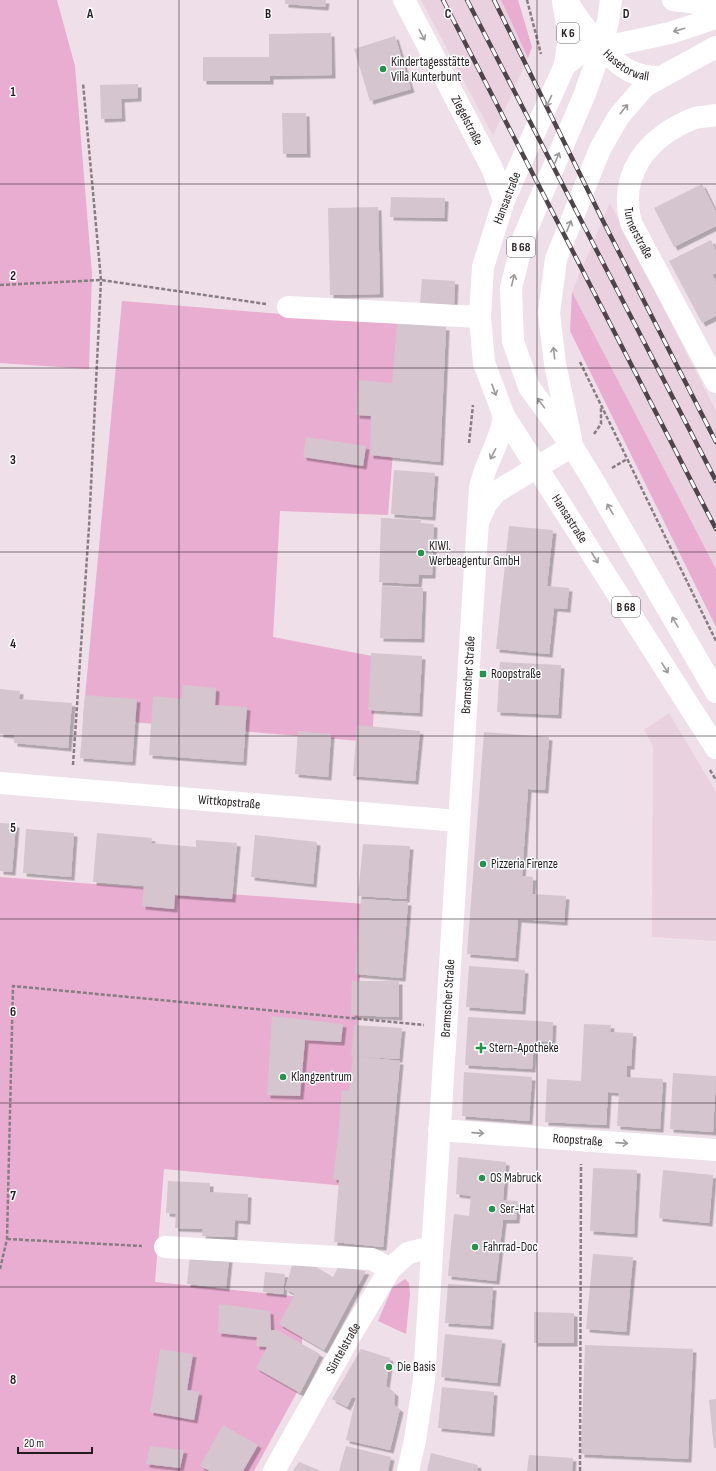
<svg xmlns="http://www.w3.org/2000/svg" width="716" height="1471" font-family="'Sofia Sans Condensed',sans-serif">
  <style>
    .built { fill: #e9d1df }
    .green { fill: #e8add0 }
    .building { fill: #d5c5ce; filter: url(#shadow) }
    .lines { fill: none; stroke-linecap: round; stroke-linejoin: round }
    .path { stroke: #887d83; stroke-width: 2.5; stroke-dasharray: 4 2; stroke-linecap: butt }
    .minor { stroke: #fff; stroke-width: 22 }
    .major { stroke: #fff; stroke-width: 22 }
    .rail-casing { stroke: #4d4549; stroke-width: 4.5 }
    .rail { stroke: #fff; stroke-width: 3; stroke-dasharray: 9; stroke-linecap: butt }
    .oneway { stroke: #9c999a }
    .grid { fill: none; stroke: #221c1f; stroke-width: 1; stroke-opacity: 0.55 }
    .poi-dot { fill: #24934c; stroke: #fff; stroke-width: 1.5 }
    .labels { text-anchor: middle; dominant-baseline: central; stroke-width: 3; stroke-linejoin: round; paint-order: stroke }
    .shield { fill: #fff; stroke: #646062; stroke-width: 1 }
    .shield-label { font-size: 12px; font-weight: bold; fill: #221c1f }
    .poi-label { font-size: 13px; fill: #221c1f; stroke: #fff; text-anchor: start }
    .street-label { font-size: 13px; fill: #221c1f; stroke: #fff }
    .grid-label { font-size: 13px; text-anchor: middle; font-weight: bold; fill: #221c1f; stroke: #fff; stroke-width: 3; stroke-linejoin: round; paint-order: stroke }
  </style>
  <defs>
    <filter id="shadow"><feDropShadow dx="3.5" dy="3.5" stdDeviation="0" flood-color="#0004"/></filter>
  </defs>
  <rect width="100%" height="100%" fill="#efdfe8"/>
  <g class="built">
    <polygon points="421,0 501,0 528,58 493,136"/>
    <polygon points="610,203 716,411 716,569 572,292"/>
    <polygon points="669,713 716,792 716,941 652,937 653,746 644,730"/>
  </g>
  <g class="green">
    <polygon points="0,0 57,0 75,66 92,274 89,369 0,363"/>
    <polygon points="501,0 518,0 532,47 528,58"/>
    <polygon points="572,292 716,569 716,627 570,331"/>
    <polygon points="122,301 403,324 388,515 280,511 273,637 377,657 372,742 83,718"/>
    <polygon points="0,877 365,904 346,1186 164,1169 155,1282 302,1297 302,1383 254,1471 0,1471"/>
    <polygon points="405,1279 409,1283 410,1294 406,1334 378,1321 392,1288"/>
  </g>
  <g class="building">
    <polygon points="285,0 326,0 325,7 285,4"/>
    <polygon points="331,33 332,75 270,76 270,81 203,81 203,57 269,57 269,34"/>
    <polygon points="395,36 411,89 370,101 354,49"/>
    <polygon points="138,84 138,98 121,99 122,118 101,119 100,85"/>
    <polygon points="282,113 306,113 307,154 283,154"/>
    <polygon points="702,184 716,212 716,226 674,247 654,208"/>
    <polygon points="391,197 445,198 444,218 390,217"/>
    <polygon points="378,207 380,294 330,295 328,208"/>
    <polygon points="711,240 716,251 716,273 712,275 716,282 716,316 702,323 669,261"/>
    <polygon points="422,279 455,281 454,304 420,303"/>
    <polygon points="397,323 446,327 440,462 370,455 371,416 356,415 359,380 392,383"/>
    <polygon points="306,437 366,446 363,466 303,457"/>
    <polygon points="394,470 435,473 432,517 391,514"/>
    <polygon points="381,518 421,520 421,523 434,524 432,575 419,575 418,584 379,582"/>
    <polygon points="509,526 553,530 547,586 569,588 567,609 554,608 549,654 496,649"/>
    <polygon points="382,586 423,588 421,639 380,638"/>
    <polygon points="371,653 422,656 419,713 368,710"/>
    <polygon points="500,662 561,665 558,715 497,712"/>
    <polygon points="183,685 216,688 215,705 247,707 243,762 149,755 153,696 182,699"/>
    <polygon points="0,689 20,691 19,699 72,703 68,748 14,743 14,735 0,734"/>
    <polygon points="85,695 137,699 132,762 80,758"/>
    <polygon points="357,725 420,731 415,781 353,776"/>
    <polygon points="298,731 331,734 328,777 295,774"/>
    <polygon points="484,732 549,737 545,790 528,789 522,876 533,877 532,894 566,896 564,922 518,919 515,958 467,954"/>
    <polygon points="0,823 16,824 12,872 0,871"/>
    <polygon points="26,829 74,833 71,877 23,873"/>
    <polygon points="97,833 152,838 151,843 196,847 196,840 237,843 232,899 175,895 174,909 142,906 144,886 93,882"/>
    <polygon points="255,835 317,842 313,884 251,877"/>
    <polygon points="363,844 410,846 406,899 358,896"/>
    <polygon points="361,899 408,902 402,978 355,974"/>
    <polygon points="469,966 525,970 522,1011 466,1007"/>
    <polygon points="352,981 399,981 399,1017 351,1015"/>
    <polygon points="272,1016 343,1024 341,1042 305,1040 300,1096 267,1095"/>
    <polygon points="468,1017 553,1022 552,1042 534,1041 532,1069 465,1065"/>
    <polygon points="584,1024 611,1025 610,1032 633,1033 631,1066 627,1066 627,1077 663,1079 660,1129 617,1126 619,1093 608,1092 606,1125 545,1122 547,1079 581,1081"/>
    <polygon points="354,1025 402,1028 399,1059 351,1056"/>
    <polygon points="353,1056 400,1061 383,1247 334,1242 339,1180 333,1179 338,1137 342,1090 349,1091"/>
    <polygon points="464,1072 532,1077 529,1121 462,1116"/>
    <polygon points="673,1073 716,1076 713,1132 670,1129"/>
    <polygon points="458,1157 506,1162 503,1200 518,1201 516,1220 503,1220 496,1281 448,1276 454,1214 469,1216 471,1196 456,1194"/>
    <polygon points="593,1168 637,1170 634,1234 590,1231"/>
    <polygon points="663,1170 713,1175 709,1223 659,1218"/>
    <polygon points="168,1181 210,1183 210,1192 248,1194 247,1221 235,1220 234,1237 202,1236 203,1229 175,1228 176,1214 166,1213"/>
    <polygon points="593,1254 633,1257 626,1332 586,1329"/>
    <polygon points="190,1255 229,1259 226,1288 187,1284"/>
    <polygon points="293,1262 313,1265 333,1277 338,1267 366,1271 324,1350 279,1324 295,1294 285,1289"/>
    <polygon points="265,1272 285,1274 283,1294 263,1292"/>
    <polygon points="448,1284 493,1287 490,1326 445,1323"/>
    <polygon points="219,1304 270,1311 271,1330 277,1330 320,1354 300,1393 256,1368 267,1347 256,1346 257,1337 218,1333"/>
    <polygon points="534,1312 574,1313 574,1343 534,1343"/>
    <polygon points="445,1334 502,1340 497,1383 441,1377"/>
    <polygon points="585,1345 693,1349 688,1459 581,1454"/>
    <polygon points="160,1349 193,1354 187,1390 199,1392 194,1420 150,1412"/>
    <polygon points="361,1349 390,1358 386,1386 395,1393 394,1405 400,1409 390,1450 346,1440 356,1398 352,1397 347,1407 332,1399"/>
    <polygon points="442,1387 494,1392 491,1433 438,1428"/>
    <polygon points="716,1399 716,1448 714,1448 709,1400"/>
    <polygon points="223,1425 258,1445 243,1471 210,1471 200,1466"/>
    <polygon points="150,1446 184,1450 180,1468 146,1464"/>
    <polygon points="346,1446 391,1457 388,1471 339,1471"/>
    <polygon points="431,1453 478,1465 477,1471 427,1471"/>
    <polygon points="529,1455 573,1458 572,1471 527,1471"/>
    <polygon points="299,1462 321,1471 293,1471"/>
  </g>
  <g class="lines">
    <g class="path">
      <polyline points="527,0 541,54"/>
      <polyline points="0,285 101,280 266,304"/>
      <polyline points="580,362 716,641"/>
      <polyline points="594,434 601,424 601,408"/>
      <polyline points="469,443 473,405"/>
      <polyline points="612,468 627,459"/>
      <polyline points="73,765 89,527 101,280 83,83"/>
      <polyline points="710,770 716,780"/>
      <polyline points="7,1239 142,1246"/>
      <polyline points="0,1269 7,1239 13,986 424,1025"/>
      <polyline points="580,1471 581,1164"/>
    </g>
    <g class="minor">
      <path id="s1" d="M404,0L492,168L504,200"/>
      <path id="s2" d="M716,115C708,117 699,116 692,119C647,138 618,174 631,223L716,382"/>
      <polyline points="288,307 480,317"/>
      <polyline points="479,520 486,504 496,492 572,446"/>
      <path id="s3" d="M0,783L458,821"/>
      <path id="s4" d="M439,1130L716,1150"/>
      <polyline points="165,1247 372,1259 390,1269"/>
      <path id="s5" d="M274,1471L350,1336L390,1269L408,1253L432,1247"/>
      <path id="s6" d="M408,1471L415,1440L424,1380L480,488C485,461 500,445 504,416"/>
    </g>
    <g class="major">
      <path id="s7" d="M567,0C577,20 609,61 630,71C640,76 649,77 659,77"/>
      <polyline points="611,0 608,21 602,46 584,96 524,236 511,288 513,341 529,387 572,446 593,480 716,692"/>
      <polyline points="673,0 716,5"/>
      <polyline points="563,1 569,37 565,65"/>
      <path id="s8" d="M716,18L670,33L582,52L565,65L504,200L483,267L480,317L484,363L504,416L716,748"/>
      <polyline points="571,439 555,364 549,313 556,259 600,149 619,116 645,86 716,47"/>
    </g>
    <defs>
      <g id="rail">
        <polyline points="443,0 716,529"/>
        <polyline points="467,0 716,481"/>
        <polyline points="494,0 603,221 716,442"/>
      </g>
    </defs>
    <use href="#rail" class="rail-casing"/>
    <use href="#rail" class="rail"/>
  </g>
  <defs><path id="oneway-shaft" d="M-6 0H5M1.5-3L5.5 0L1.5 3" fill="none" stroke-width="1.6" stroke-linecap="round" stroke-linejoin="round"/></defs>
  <g class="oneway">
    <use href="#oneway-shaft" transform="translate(679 30) rotate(164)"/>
    <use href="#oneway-shaft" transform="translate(422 35) rotate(62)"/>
    <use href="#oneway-shaft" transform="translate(549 101) rotate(115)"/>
    <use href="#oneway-shaft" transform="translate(624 109) rotate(-51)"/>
    <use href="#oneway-shaft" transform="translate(557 158) rotate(-67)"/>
    <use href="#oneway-shaft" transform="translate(569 226) rotate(-68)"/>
    <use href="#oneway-shaft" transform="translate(513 280) rotate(-76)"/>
    <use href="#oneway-shaft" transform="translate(554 353) rotate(-97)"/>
    <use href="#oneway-shaft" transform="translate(494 390) rotate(70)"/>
    <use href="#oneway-shaft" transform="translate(541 403) rotate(-126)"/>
    <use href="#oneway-shaft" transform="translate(493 454) rotate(117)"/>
    <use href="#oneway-shaft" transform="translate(610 509) rotate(-120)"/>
    <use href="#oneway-shaft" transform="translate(595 558) rotate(58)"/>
    <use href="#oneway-shaft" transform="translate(675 622) rotate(-120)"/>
    <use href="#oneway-shaft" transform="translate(665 668) rotate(58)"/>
    <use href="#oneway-shaft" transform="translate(478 1133) rotate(4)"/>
    <use href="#oneway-shaft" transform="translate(622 1143) rotate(4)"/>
  </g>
  <path class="grid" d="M179,0V1471M358,0V1471M537,0V1471M0,184H716M0,368H716M0,552H716M0,736H716M0,919H716M0,1103H716M0,1287H716"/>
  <g class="poi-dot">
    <circle cx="383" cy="69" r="4"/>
    <circle cx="421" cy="553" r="4"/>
    <rect x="479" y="670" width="8" height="8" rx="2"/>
    <circle cx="483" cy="864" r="4"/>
    <path d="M479 1042h4v4h4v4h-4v4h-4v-4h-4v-4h4z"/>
    <circle cx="283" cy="1077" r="4"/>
    <circle cx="482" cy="1178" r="4"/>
    <circle cx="492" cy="1209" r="4"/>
    <circle cx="475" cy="1247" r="4"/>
    <circle cx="389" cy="1367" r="4"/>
  </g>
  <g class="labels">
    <g class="shield">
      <rect x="557" y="23" width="22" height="20" rx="3"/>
      <rect x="507" y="237" width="28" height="20" rx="3"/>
      <rect x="612" y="597" width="28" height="20" rx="3"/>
    </g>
    <g class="shield-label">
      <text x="568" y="33">K 6</text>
      <text x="521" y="247">B 68</text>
      <text x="626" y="607">B 68</text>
    </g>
    <g class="poi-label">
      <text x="391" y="62">Kindertagesstätte<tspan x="391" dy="15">Villa Kunterbunt</tspan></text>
      <text x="429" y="546">KIWI.<tspan x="429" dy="15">Werbeagentur GmbH</tspan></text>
      <text x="491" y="674">Roopstraße</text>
      <text x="491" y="864">Pizzeria Firenze</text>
      <text x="489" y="1048">Stern-Apotheke</text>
      <text x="291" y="1077">Klangzentrum</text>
      <text x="490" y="1178">OS Mabruck</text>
      <text x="500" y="1209">Ser-Hat</text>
      <text x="483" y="1247">Fahrrad-Doc</text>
      <text x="397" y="1367">Die Basis</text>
    </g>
    <g class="street-label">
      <text stroke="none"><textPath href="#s7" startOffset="90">Hasetorwall</textPath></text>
      <text stroke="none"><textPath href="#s1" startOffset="136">Ziegelstraße</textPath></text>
      <text transform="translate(507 198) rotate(-69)">Hansastraße</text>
      <text stroke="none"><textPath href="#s2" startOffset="169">Turnerstraße</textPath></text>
      <text stroke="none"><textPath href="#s8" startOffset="653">Hansastraße</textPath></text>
      <text stroke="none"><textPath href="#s6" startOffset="799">Bramscher Straße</textPath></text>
      <text stroke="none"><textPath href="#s3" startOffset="230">Wittkopstraße</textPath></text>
      <text stroke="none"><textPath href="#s6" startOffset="475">Bramscher Straße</textPath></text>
      <text stroke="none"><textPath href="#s4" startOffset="139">Roopstraße</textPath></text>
      <text stroke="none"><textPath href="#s5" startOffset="141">Süntelstraße</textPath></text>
    </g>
  </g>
  <g class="grid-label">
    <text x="90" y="18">A</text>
    <text x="268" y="18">B</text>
    <text x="448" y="18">C</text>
    <text x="626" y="18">D</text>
    <text x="13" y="96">1</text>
    <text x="13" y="280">2</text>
    <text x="13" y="464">3</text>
    <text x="13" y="648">4</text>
    <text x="13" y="832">5</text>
    <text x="13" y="1016">6</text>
    <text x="13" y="1200">7</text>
    <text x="13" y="1384">8</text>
  </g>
  <path d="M18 1447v6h74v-6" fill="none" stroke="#221c1f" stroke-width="2"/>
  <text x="24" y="1447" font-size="12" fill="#221c1f" stroke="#ffffff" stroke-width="3" paint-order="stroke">20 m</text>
</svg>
